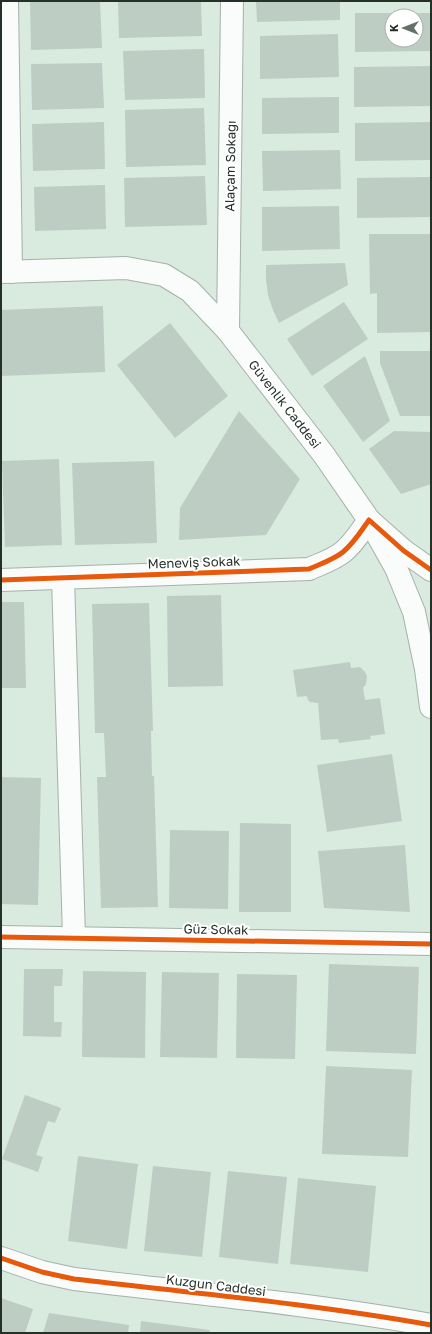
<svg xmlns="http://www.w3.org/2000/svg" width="432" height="1334" font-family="'Golos Text',sans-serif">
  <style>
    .building { fill: #becdc4; fill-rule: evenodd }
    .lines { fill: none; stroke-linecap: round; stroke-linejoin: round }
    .minor-casing { stroke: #a5b1aa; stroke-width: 24 }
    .major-casing { stroke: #a5b1aa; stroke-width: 24 }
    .minor { stroke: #f9fcfa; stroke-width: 22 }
    .major { stroke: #f9fcfa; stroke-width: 22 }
    .cycleway-casing { stroke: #fff; stroke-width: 8 }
    .cycleway { stroke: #e8590c; stroke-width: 5 }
    .labels { text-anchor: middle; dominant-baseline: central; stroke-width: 4; stroke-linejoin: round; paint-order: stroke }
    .street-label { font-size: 13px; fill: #253029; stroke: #fff }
  </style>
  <rect width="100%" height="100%" fill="#d9eadf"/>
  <g class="building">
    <polygon points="30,1 100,1 102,48 31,50"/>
    <polygon points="118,1 201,1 202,36 119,38"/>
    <polygon points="256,1 340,1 340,20 257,22"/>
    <path d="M355,13H431V51L355,52ZM392,16H416V40H392Z"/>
    <polygon points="338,34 339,77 260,79 260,36"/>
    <polygon points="204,49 205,98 125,100 123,51"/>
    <polygon points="102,63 104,108 32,110 31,64"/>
    <polygon points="431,66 431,106 354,107 354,67"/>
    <polygon points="339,97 339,133 262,134 262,98"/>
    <polygon points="204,108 206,165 126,167 125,110"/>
    <polygon points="104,122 105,169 33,171 32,124"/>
    <polygon points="431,122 431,160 355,161 355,123"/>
    <polygon points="340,150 341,189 263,191 262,151"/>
    <polygon points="205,176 207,225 125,227 124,178"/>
    <polygon points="431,177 431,217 357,218 357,178"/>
    <polygon points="105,185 106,229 35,231 34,187"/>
    <polygon points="339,206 340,249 262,251 262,207"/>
    <polygon points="369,234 431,234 431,332 377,333 377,293 370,294"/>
    <polygon points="345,263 348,285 279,323 273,310 268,295 266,280 266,265"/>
    <polygon points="344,302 368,339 312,376 287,339"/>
    <polygon points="103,306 105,372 1,376 1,310"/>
    <polygon points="170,323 228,396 175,438 117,365"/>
    <polygon points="380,351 431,351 431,416 400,416 380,363"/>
    <polygon points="365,356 390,421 363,442 323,386"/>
    <polygon points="239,411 300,479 266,535 179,540 180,508"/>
    <polygon points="394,431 431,432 431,484 401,494 369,449"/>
    <polygon points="59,459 62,545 5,547 2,461"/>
    <polygon points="154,461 157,543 75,545 72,463"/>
    <polygon points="221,595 223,686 168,687 167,596"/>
    <polygon points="1,602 24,602 26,688 1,688"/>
    <polygon points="149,603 153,731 151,731 152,776 154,776 158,907 101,908 97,777 106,777 104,733 95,733 92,604"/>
    <polygon points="350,662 351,668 360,667 365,672 367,676 366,684 363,688 365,700 380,698 385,734 370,736 371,739 339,743 338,739 321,740 318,703 310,702 308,700 307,696 297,697 293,670"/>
    <polygon points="392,754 402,821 327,832 317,765"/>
    <polygon points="1,777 41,778 38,905 1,904"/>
    <polygon points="240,823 291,824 291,912 239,912"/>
    <polygon points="170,830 229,831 228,909 169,908"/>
    <polygon points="405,845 410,912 324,908 318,851"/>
    <polygon points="329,964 419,967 416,1054 326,1051"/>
    <polygon points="24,969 63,969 62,986 54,986 54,1022 62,1022 61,1037 23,1036"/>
    <polygon points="83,971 146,972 145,1058 82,1057"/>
    <polygon points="162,972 219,973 217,1058 160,1057"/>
    <polygon points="237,974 297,975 295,1059 236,1058"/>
    <polygon points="326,1066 412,1070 408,1157 322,1154"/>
    <polygon points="25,1095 61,1108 55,1123 48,1121 36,1155 43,1157 38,1172 2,1159"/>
    <polygon points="78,1156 138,1164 127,1249 68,1241"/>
    <polygon points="153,1166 211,1172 202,1257 144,1251"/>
    <polygon points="228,1171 287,1177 278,1264 219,1257"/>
    <polygon points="298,1178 376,1186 368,1272 290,1264"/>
    <polygon points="1,1298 33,1309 25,1333 1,1333"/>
    <polygon points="49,1313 129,1325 128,1333 43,1333"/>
    <polygon points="141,1321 210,1330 209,1333 140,1333"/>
  </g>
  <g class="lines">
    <defs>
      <g id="minor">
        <polyline points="7,1 11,272"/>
        <polyline points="228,331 232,1"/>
        <polyline points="63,578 74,937"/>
        <path d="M1,580L309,569C320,564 333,560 343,552C354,543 361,531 369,520L404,551L431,570"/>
        <polyline points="1,937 431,944"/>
        <path d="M1,1258L42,1272L74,1279C193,1293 313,1304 431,1325"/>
      </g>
      <polyline id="major" points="1,272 126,268 164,275 190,291 228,331 324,455 369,520 396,568 414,612 426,669 431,707"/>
    </defs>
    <use href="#minor" class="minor-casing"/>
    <use href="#major" class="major-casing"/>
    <use href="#minor" class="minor"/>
    <use href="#major" class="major"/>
    <defs>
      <g id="cycleway">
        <path d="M1,580L309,569C320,564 333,560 343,552C354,543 361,531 369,520L404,551L431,570"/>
        <polyline points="1,937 431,944"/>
        <path d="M1,1258L42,1272L74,1279C193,1293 313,1304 431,1325"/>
      </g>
    </defs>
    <use href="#cycleway" class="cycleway-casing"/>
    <use href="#cycleway" class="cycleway"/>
  </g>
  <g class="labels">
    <g class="street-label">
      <text transform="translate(230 166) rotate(-89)">Alaçam Sokağı</text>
      <text transform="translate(285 404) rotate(52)">Güvenlik Caddesi</text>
      <text transform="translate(194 562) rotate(-2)">Meneviş Sokak</text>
      <text transform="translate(216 929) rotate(1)">Güz Sokak</text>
      <text transform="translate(216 1285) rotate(7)">Kuzgun Caddesi</text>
    </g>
  </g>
  <rect width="432" height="1334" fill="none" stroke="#253029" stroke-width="4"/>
  <g transform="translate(404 28) rotate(270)"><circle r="19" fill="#ffffff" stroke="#a8aca9"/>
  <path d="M0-3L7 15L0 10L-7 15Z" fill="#647169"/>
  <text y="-6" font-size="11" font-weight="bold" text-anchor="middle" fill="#253029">K</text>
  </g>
</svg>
